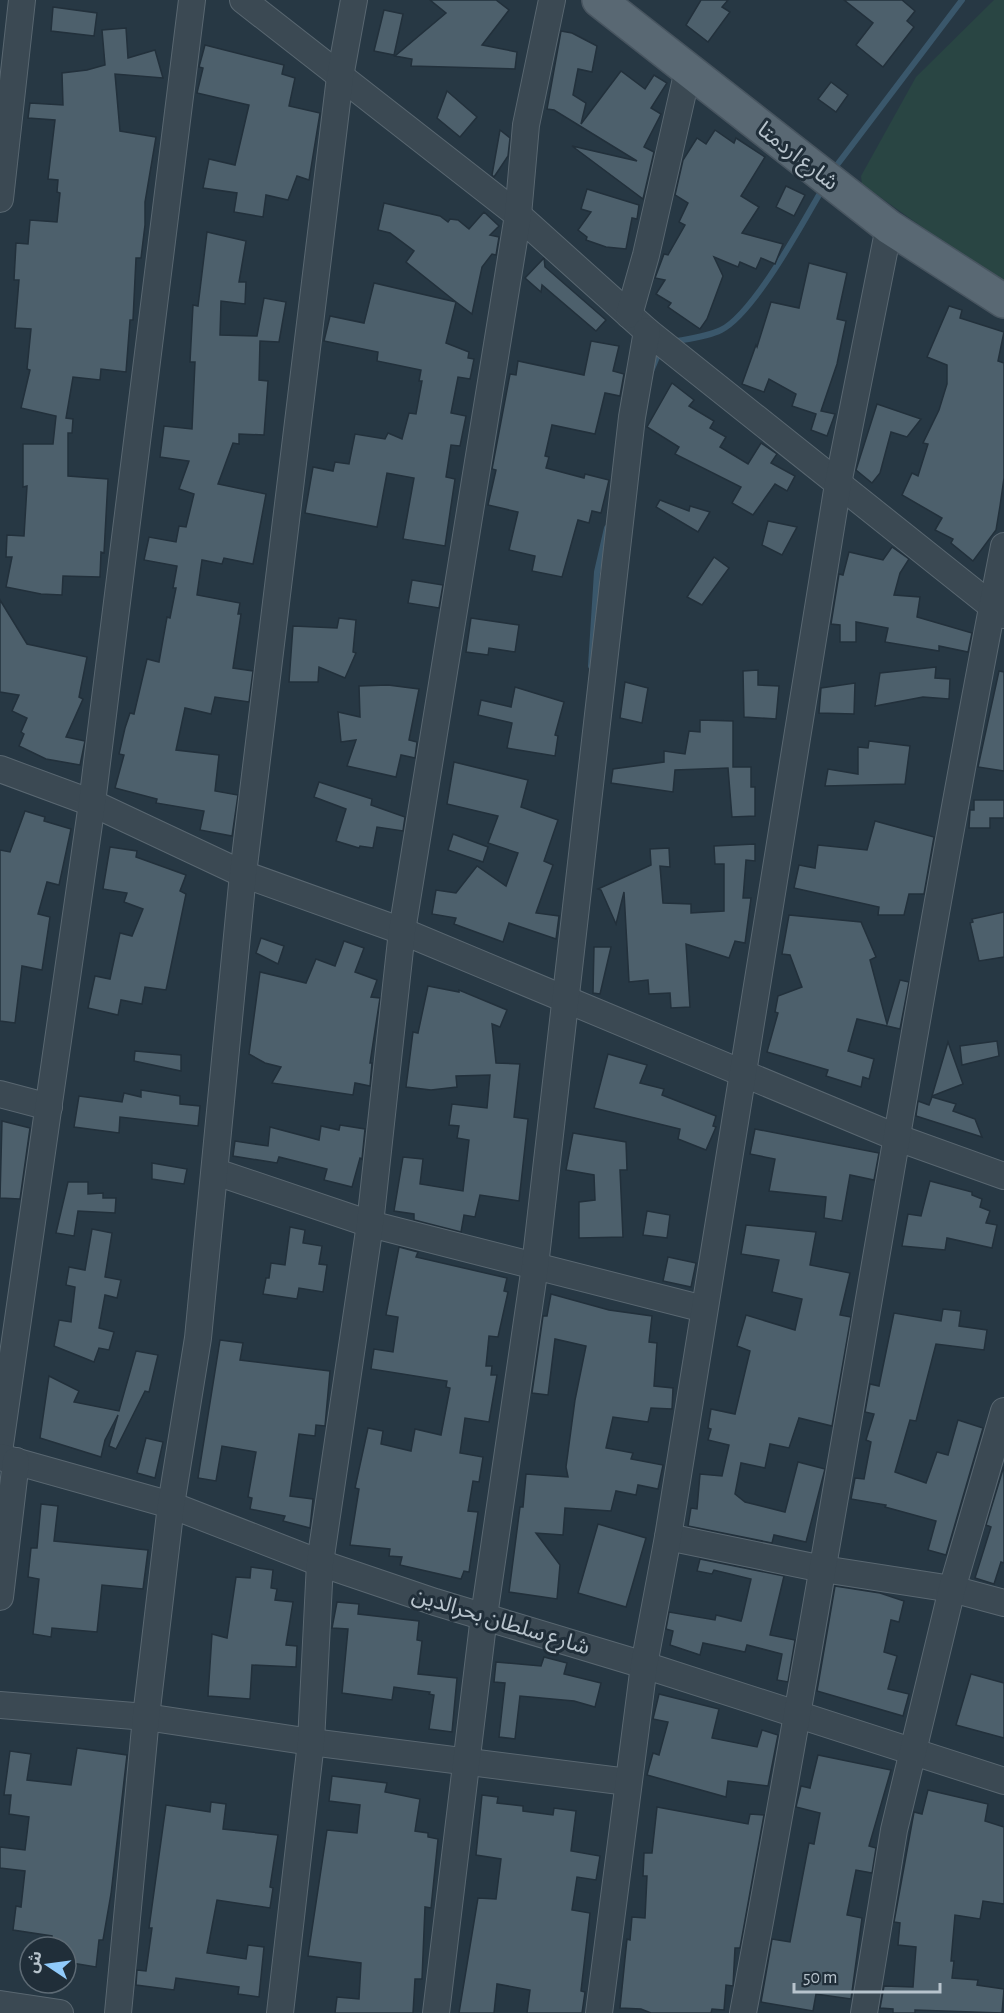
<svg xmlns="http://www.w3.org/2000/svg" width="1004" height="2013" font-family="'Alegreya Sans','Noto Sans Arabic',sans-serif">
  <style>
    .green { fill: #294543 }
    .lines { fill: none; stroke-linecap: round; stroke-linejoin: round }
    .stream { stroke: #3a576b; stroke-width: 6 }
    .building { fill: #4d606c; stroke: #22303b; stroke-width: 1.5 }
    .minor-casing { stroke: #596771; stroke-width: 28 }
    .major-casing { stroke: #485560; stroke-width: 36 }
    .minor { stroke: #3b4953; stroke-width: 26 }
    .major { stroke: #596873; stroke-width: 33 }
    .labels { text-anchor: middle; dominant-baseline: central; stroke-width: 6; stroke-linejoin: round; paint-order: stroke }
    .street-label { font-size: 22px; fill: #b8c4cd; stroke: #202e39 }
  </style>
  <rect width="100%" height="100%" fill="#273844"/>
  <polygon class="green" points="994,0 1004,0 1004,286 862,184 861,176 916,77"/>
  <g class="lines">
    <g class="stream">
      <polyline points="837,165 962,0"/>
      <path d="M671,342C687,339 707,337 721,330C753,314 800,228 819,195"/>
      <polyline points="651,371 660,350"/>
      <polyline points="591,666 597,572 607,528"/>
    </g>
  </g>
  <g class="building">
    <polygon points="430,0 496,0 509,10 482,45 517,52 515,69 411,66 412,59 395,56 446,13"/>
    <polygon points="701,0 728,0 722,7 730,12 708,42 686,25"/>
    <polygon points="844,0 902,0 915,11 907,21 914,27 883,67 856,45 873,23"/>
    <polygon points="53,7 97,13 94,36 51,31"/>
    <polygon points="384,10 403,14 394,55 374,51"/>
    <polygon points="126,28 128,58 155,50 163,78 115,74 120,131 156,137 145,202 145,225 141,258 136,258 133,320 130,320 126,372 101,369 100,380 73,377 66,418 73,419 72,433 68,433 68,476 108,479 104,553 101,552 100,577 63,576 62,595 41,594 6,587 12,557 6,557 7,535 24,536 27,486 23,487 23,444 53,444 56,416 21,408 30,370 27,369 31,329 15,328 19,280 14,280 16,243 28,244 30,220 57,222 60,193 57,192 58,180 48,179 55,120 28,118 30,103 63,105 62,73 87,70 105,65 102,30"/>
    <polygon points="561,31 572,33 597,46 592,72 578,69 573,95 586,103 581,124 621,71 645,89 654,75 667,83 651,108 661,114 644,147 654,152 643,199 572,146 637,161 554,110 547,109"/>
    <polygon points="205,45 284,65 282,74 295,78 289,106 320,113 309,180 297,176 288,200 266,195 263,217 234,212 237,193 203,188 209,159 235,165 249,105 197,93 203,68 199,67"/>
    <polygon points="831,82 848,95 836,112 818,99"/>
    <polygon points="447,91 477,117 460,137 437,118"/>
    <polygon points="500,130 510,138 508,156 494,177 492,175"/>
    <polygon points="715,130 734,143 736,138 765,157 741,196 759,207 742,233 783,244 775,264 761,258 756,269 740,262 738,267 714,257 723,276 707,319 700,329 668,307 671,303 656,294 665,280 655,278 664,254 668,255 685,225 679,222 688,203 675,195 683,160 697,138 706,144"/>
    <polygon points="786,186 805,195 794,216 776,207"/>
    <polygon points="587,189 639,205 637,219 632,218 626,249 606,247 586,240 587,237 578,230 591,212 581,209"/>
    <polygon points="384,203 440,216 448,222 450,219 458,220 469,229 484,212 499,226 490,235 499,237 496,255 492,254 482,267 472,314 456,302 446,343 469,352 468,358 474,359 470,379 458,377 451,413 466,416 460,446 451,445 446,477 455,479 445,546 403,539 414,478 387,473 377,527 305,513 313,467 333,471 335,462 349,464 355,434 385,439 388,433 402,439 409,413 416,414 422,381 419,381 421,370 377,361 378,352 324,341 330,316 364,323 374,283 456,302 406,262 414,251 390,233 378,230"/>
    <polygon points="207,232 246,241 239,282 246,282 245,304 221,301 220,335 257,336 264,298 286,302 279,342 260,341 259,380 268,381 264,435 239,434 239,444 233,443 218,484 266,494 253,564 224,558 222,564 202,560 197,595 240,603 238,614 241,614 233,668 253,671 249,702 215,697 211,714 185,708 176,750 219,755 215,791 238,795 232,836 200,830 204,811 156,803 157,799 115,788 124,755 119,754 125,728 130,713 134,714 147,659 159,662 167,617 170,618 176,588 173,588 177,566 144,560 149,537 176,542 179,526 186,527 194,494 179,489 189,461 160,457 164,426 192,429 195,362 190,362 193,305 198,306"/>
    <polygon points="544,258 545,267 606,320 596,331 542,285 541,292 525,278"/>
    <polygon points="809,263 847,273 837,319 846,321 837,364 821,411 835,414 827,436 811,430 816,414 792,406 796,394 769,379 764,392 742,384 756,345 757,347 771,302 799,308"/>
    <polygon points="949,306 962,310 960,318 1004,332 998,361 1004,363 1004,478 1000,506 996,530 973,561 951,543 953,539 935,530 942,518 902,495 912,473 918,476 928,444 923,443 939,410 947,384 947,365 927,357"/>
    <polygon points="591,341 619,346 613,371 624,374 620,396 605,393 595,434 552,425 545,456 549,457 546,468 584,478 585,474 609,480 601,513 592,511 589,523 578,520 562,577 532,571 535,556 509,550 518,512 488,505 496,470 492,469 510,374 516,375 518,361 584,375"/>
    <polygon points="672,383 694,400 689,406 714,421 710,428 726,437 720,447 748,464 761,443 777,454 771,463 795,476 787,491 775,484 753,515 732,503 741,487 675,454 679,447 647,427"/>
    <polygon points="877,404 921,419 907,437 891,432 880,473 872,483 856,470"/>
    <polygon points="660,500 689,511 690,506 710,512 698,532 656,507"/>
    <polygon points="768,521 797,527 782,555 762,545"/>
    <polygon points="892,547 909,559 900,573 894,595 920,597 917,617 972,633 968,652 939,646 939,651 885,642 888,628 856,622 856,642 840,642 840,625 831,624 839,574 843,575 849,552 883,560"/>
    <polygon points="714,557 729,568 702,605 687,597"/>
    <polygon points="412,580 443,585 439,608 408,603"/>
    <polygon points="0,600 27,644 87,657 79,697 83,699 66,737 85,741 80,765 46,759 19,746 24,734 21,732 27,718 12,711 19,695 0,692"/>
    <polygon points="339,618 356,620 353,652 356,653 345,678 319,667 318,682 289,682 293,626 337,628"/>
    <polygon points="471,618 519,625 515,652 489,648 488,655 466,652"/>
    <polygon points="936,667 935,678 950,679 949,699 923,697 875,706 880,673"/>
    <polygon points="758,670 758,685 779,686 776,719 744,717 743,671"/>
    <polygon points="999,671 1004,672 1004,771 978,767"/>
    <polygon points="625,682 648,688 642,723 620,718"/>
    <polygon points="855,683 854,714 819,713 821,688"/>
    <polygon points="388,685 419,689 409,740 417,742 415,758 401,755 396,777 347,766 356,740 341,742 338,712 360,717 359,686"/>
    <polygon points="515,687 564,702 555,735 558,736 555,756 507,748 512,723 478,715 481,700 511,707"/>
    <polygon points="700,720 733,721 733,767 751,767 751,787 755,787 755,816 732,817 728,768 675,770 673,792 611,783 613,769 664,762 664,751 685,754 689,731 700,732"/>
    <polygon points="869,741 910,746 905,784 825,786 828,769 858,774 858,747 868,748"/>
    <polygon points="454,762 528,780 521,807 558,820 544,861 553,865 536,913 559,916 556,939 509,923 503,942 454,924 456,918 432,914 436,890 456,893 477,866 506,886 518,853 488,843 498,816 447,804"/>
    <polygon points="319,782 372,799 371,805 405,817 403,831 377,827 373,848 360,846 359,848 336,841 346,809 314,797"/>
    <polygon points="974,800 1004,800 1004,818 990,818 990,828 969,828 970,810 974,810"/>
    <polygon points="25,811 45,817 44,821 71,829 59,885 47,882 38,914 50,917 42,970 22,966 15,1023 0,1021 0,850 10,852"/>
    <polygon points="875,821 934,837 924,894 909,894 904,915 878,915 879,907 794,888 799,865 815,868 818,845 867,850"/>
    <polygon points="453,834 488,847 483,862 448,850"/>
    <polygon points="755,844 755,861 746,860 743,898 751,898 745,943 735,941 729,958 686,944 690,1007 671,1008 670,993 649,994 648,980 629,982 624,892 616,924 601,890 598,889 651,865 650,849 669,848 670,867 660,866 663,903 691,904 691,913 724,911 724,864 715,864 714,846"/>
    <polygon points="110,847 137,851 136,857 186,875 180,891 186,894 166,990 145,987 142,1004 121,1000 118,1015 88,1008 95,976 110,979 120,933 132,936 143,909 124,902 127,893 103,889"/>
    <polygon points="1004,912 1004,957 979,961 970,923 973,922 972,919"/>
    <polygon points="789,915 861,922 876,957 870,960 887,1024 900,980 909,982 900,1029 857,1019 848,1051 874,1059 869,1079 863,1077 861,1087 826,1076 828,1070 767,1052 778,1013 775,1012 778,996 802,987 790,955 782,954"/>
    <polygon points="261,938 284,946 278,964 256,953"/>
    <polygon points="344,941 364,948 355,972 377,980 371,997 380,998 370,1063 372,1063 370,1086 355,1083 353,1095 272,1083 281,1067 265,1063 249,1054 260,972 306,983 316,959 335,966"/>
    <polygon points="594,947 611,947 600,994 593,993"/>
    <polygon points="428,986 459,992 459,990 507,1010 500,1027 492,1024 496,1063 520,1064 514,1117 528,1119 519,1201 480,1195 475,1217 464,1215 461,1232 414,1220 414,1214 394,1211 403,1157 423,1159 420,1184 463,1191 469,1140 457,1138 459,1126 449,1125 452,1104 487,1108 490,1075 456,1076 457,1087 431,1090 406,1087 413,1032 418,1033"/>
    <polygon points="997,1041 999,1056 962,1065 960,1046"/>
    <polygon points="948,1042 963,1084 932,1096"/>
    <polygon points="135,1051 181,1055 181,1071 134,1061"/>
    <polygon points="608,1054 647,1065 640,1083 664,1089 662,1095 716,1116 713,1126 716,1127 706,1150 678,1139 680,1129 594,1108"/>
    <polygon points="141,1090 180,1096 180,1104 200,1106 198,1126 120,1117 119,1133 74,1127 79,1096 122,1102 124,1093 141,1097"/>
    <polygon points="932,1097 956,1104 953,1111 975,1119 982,1137 916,1116 918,1101 929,1105"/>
    <polygon points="2,1121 30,1128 20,1199 0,1198"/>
    <polygon points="340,1125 365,1129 362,1159 360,1158 352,1187 324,1180 327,1169 279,1157 277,1163 233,1156 235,1141 268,1146 270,1127 319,1140 321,1126 339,1130"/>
    <polygon points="755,1129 879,1153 874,1180 850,1175 842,1221 824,1218 826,1197 769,1191 775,1159 750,1154"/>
    <polygon points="573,1133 626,1142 627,1170 620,1170 623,1237 579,1238 579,1202 595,1200 594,1175 566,1170"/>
    <polygon points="152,1163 187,1169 184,1184 152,1179"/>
    <polygon points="930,1181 972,1192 972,1195 982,1199 980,1207 990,1211 986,1223 997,1225 992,1248 947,1238 945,1250 902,1246 908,1214 921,1216"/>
    <polygon points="68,1182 88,1182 88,1194 103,1193 103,1198 116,1198 115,1213 78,1211 74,1236 56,1233"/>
    <polygon points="647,1211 670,1215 667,1238 643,1235"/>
    <polygon points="746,1225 816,1232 810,1265 850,1273 840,1315 851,1317 832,1426 799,1418 789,1448 770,1444 765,1468 741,1463 735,1494 745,1502 785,1512 798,1462 825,1469 806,1542 774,1535 772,1543 688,1526 691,1508 697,1509 700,1474 722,1476 729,1445 708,1440 711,1429 708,1428 711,1409 735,1414 750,1351 737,1346 746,1315 795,1330 802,1299 772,1292 779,1260 741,1254"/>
    <polygon points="290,1227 305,1230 303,1243 322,1246 319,1264 327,1265 323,1292 299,1288 297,1299 263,1294 266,1278 269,1278 271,1263 285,1265"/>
    <polygon points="92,1229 112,1233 105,1277 121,1280 117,1298 105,1295 99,1328 114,1332 109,1350 99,1348 94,1362 54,1346 59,1320 71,1322 75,1287 66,1285 69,1267 85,1270"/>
    <polygon points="399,1247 418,1252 416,1257 507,1278 504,1291 508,1292 498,1337 489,1336 486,1366 492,1366 491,1375 497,1375 489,1422 465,1418 460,1453 483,1457 479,1482 473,1481 468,1511 478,1512 469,1572 464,1571 461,1579 400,1565 402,1557 389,1556 390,1549 350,1545 359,1489 355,1488 368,1428 383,1431 381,1444 411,1451 415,1429 441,1435 450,1388 446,1387 447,1381 371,1369 374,1349 393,1352 398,1317 386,1315"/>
    <polygon points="668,1257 696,1263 691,1287 663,1281"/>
    <polygon points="551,1294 609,1310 652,1316 649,1342 657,1343 654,1386 673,1388 672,1409 651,1408 648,1422 613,1417 606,1448 633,1453 631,1459 663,1465 658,1489 638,1485 636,1495 616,1491 611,1511 565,1508 563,1535 536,1533 560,1565 557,1599 509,1592 520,1507 523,1507 526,1474 568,1477 566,1467 575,1400 586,1346 555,1339 548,1395 532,1393 543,1316 547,1316"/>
    <polygon points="943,1309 961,1311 959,1326 987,1330 984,1350 936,1344 916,1421 910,1420 895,1472 926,1483 937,1452 948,1455 958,1420 983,1428 946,1555 928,1550 936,1521 885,1507 886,1505 851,1499 855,1478 864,1479 871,1442 866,1440 874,1414 865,1412 870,1384 879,1386 894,1313 941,1321"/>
    <polygon points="220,1340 243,1343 240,1360 330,1371 325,1426 316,1425 315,1436 299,1434 290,1496 313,1499 310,1528 283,1521 285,1516 250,1509 252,1498 248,1497 256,1452 222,1446 216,1481 198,1478"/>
    <polygon points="136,1351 158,1355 149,1392 145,1391 116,1449 109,1446 118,1415 105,1440 101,1457 40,1438 49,1376 79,1391 74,1402 119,1411"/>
    <polygon points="146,1438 163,1442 155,1478 137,1473"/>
    <polygon points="1004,1466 1004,1563 1001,1562 994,1584 975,1578 991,1527 986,1525"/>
    <polygon points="41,1504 58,1506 54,1541 148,1550 143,1589 102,1585 97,1632 52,1628 51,1637 33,1634 39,1579 28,1577 31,1548 37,1548"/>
    <polygon points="598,1524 646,1538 626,1607 578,1593"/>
    <polygon points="700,1559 784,1576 770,1635 795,1640 788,1682 777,1680 782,1654 747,1645 745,1652 703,1643 700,1655 670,1645 673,1631 666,1629 669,1612 715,1620 716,1615 741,1621 742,1618 751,1579 714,1570 712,1574 697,1571"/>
    <polygon points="251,1567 273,1570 271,1588 277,1589 275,1600 293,1602 286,1645 297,1646 296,1667 252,1665 250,1699 208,1696 212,1634 227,1638 236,1577 250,1578"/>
    <polygon points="835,1586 880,1593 904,1601 899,1622 891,1620 884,1652 897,1656 888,1689 909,1694 903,1716 817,1691"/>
    <polygon points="337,1602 359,1604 358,1614 419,1621 417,1640 422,1641 418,1674 457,1678 452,1732 429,1729 434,1695 429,1694 430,1692 394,1687 392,1700 342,1693 348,1629 332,1628"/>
    <polygon points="544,1657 567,1663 564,1674 601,1683 595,1707 574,1701 520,1696 515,1739 499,1737 505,1683 494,1682 496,1662 541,1666"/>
    <polygon points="971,1674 1004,1683 1004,1738 956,1725"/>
    <polygon points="659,1694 719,1709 712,1738 757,1747 762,1730 778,1735 768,1786 728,1781 726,1797 647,1775 653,1753 659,1755 668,1722 653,1719"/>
    <polygon points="77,1748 127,1755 111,1894 103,1940 99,1940 96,1967 66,1962 66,1947 51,1947 52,1936 13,1930 16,1906 21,1907 25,1871 0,1868 0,1847 25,1850 29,1817 9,1814 11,1795 4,1795 10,1751 31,1754 27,1780 71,1785"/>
    <polygon points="818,1755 891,1770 869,1846 876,1848 872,1873 856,1870 847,1915 862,1918 851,1999 816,1994 813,2011 761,2002 772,1939 790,1942 809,1843 814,1844 820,1813 796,1807 801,1786 810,1788"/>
    <polygon points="332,1776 387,1783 385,1792 420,1799 415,1831 428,1833 428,1837 438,1839 431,1908 425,1907 422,1979 415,1979 413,2013 335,2013 337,1997 359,1999 361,1963 308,1956 327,1830 357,1833 360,1805 329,1801"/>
    <polygon points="928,1790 988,1804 985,1821 1004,1827 1004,1904 983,1901 980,1919 955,1915 951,1961 954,1961 952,1978 978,1980 977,1985 1004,1989 1002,2013 915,2010 915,2013 893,2013 893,2009 880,2008 884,1986 913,1987 916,1947 898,1945 900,1923 894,1922 914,1812 922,1814"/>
    <polygon points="482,1795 498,1797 497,1803 523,1806 523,1811 553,1815 554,1808 576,1811 571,1851 600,1856 596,1880 577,1877 572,1910 590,1913 581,1991 585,1992 582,2013 527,2013 530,1990 497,1984 494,2013 459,2013 478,1898 496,1899 501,1859 476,1855"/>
    <polygon points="211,1802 226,1804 223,1829 278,1835 270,1887 273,1888 270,1908 217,1900 207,1953 246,1959 248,1945 264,1947 259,1997 238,1994 239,1987 176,1978 174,1990 136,1985 137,1970 146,1971 152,1928 149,1928 166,1805 210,1812"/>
    <polygon points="657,1807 748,1824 750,1814 764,1815 740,1948 735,1948 733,1986 726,1985 724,2010 712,2009 711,2013 651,2013 641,2009 620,2008 627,1939 630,1940 632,1917 645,1918 647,1876 643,1876 644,1853 652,1853"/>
  </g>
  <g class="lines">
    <defs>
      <g id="minor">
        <polyline points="243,0 518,215 647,331 1003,615"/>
        <polyline points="0,199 22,0"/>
        <polyline points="629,315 646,255 688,70"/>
        <polyline points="0,769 92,803 243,874 402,931 898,1138 1004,1176"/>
        <polyline points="0,1094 49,1107"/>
        <polyline points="216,1172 370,1224 704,1309"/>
        <polyline points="0,1445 92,803 192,0"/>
        <polyline points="0,1457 171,1505 320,1563 435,1602 644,1665 1004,1781"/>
        <polyline points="668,1537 823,1569 952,1589 1004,1603"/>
        <polyline points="0,1597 16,1461"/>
        <polyline points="0,1705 146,1717 311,1742 628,1782"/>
        <polyline points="0,2004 60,2013"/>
        <polyline points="118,2013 146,1717 171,1505 198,1338 243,874 340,77 354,0"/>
        <polyline points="280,2013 311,1742 320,1563 370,1224 402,931 518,215 526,125 552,0"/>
        <polyline points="436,2013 484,1616 535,1266 632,417 647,331"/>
        <polyline points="599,2013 644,1665 668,1537 838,484 889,227"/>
        <path d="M743,2013C835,1525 909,1033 1004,546"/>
        <polyline points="864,2013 894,1830 952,1589 1004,1411"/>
      </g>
      <polyline id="major" points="599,0 889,227 1004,301"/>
    </defs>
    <use href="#minor" class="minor-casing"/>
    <use href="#major" class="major-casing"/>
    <use href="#minor" class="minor"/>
    <use href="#major" class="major"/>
  </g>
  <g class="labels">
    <g class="street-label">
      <text transform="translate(798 156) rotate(38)">شارع اردمتا</text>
      <text transform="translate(501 1621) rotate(17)">شارع سلطان بحرالدين</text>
    </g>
  </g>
  <g transform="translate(48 1965) rotate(283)"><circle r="28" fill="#202e39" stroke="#5d6a74" stroke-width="1.5"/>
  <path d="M0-4.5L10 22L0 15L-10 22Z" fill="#90cafa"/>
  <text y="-9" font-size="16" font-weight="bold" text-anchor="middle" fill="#b8c4cd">ش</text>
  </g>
  <path d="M794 1983v9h146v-9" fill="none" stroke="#b8c4cd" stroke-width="3"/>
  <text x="803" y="1983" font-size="18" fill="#b8c4cd" stroke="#202e39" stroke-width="4.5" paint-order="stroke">50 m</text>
</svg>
